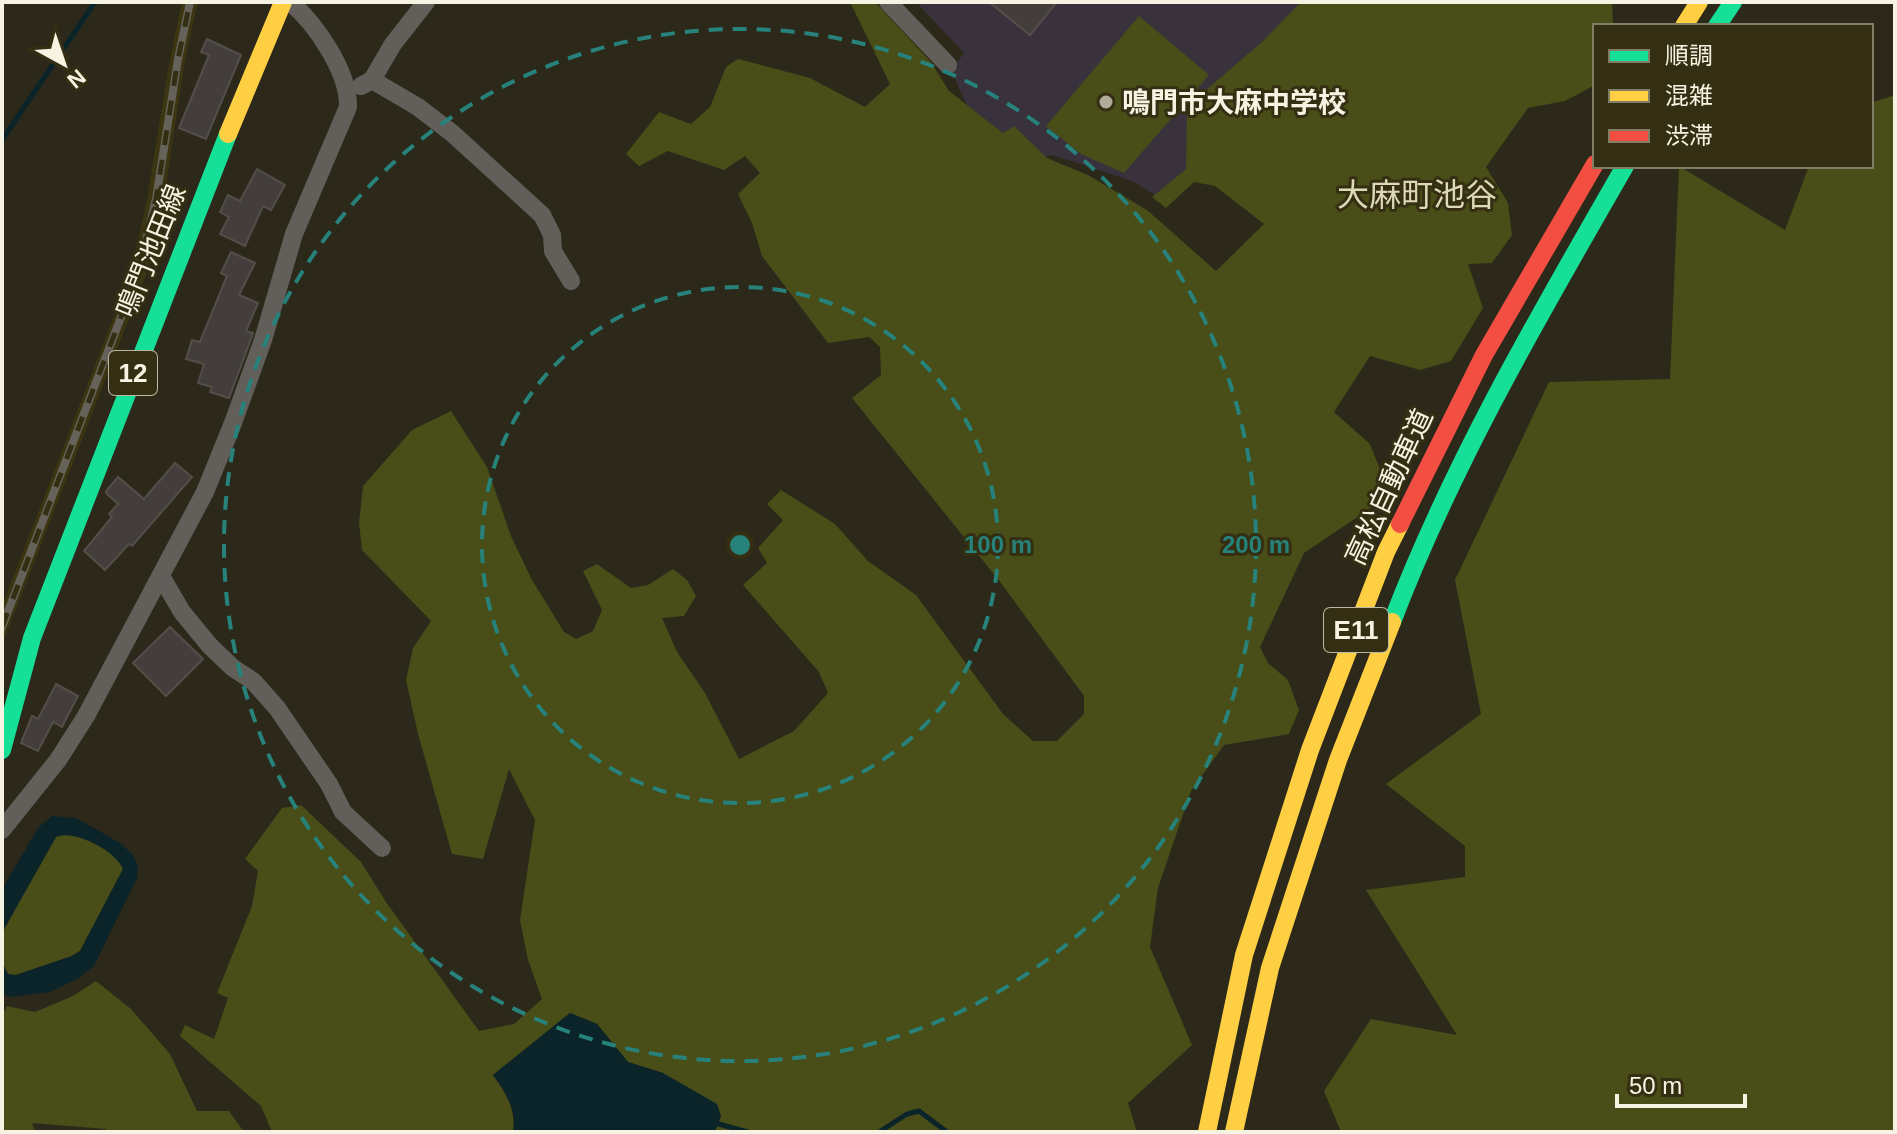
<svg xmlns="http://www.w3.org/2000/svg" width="1897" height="1134" font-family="Helvetica,'Noto Sans JP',sans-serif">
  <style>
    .built { fill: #3b3512 }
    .education { fill: #39313c }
    .green { fill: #494d18 }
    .water { fill: #0a2429 }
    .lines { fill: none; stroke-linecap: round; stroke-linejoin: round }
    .stream { stroke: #0a2429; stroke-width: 5 }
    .building { fill: #433e3b; stroke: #544e4b; stroke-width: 2 }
    .street { stroke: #625f5b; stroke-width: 18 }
    .fast { stroke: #16e098; stroke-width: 18 }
    .slow { stroke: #ffcf43; stroke-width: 18 }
    .jam { stroke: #f24e42; stroke-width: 18 }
    .rail-casing { stroke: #65625a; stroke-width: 8 }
    .rail { stroke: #342f12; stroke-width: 5; stroke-dasharray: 15; stroke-linecap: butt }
    .ring { fill: none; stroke: #26827a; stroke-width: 4; stroke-dasharray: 14 10 }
    .poi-dot { fill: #afac9c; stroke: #342f12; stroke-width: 3 }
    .labels { text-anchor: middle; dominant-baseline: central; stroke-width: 6; stroke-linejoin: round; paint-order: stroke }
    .shield { fill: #342f12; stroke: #bcb8a4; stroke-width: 2 }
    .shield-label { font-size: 26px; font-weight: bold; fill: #f6f3e2 }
    .poi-label { font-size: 28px; font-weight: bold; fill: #f6f3e2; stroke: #342f12; text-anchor: start }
    .street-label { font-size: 28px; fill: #f6f3e2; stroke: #342f12 }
    .quarter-label { font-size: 32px; fill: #ddd8b5; stroke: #342f12 }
    .centre { fill: #26827a; stroke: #342f12; stroke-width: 4 }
    .ring-label { font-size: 24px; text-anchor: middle; font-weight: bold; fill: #26827a; stroke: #342f12; stroke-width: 6; stroke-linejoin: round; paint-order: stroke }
  </style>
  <rect width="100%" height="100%" fill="#2c291a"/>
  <polygon class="built" points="182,2 198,2 185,60 164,199 146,275 2,645 2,606 131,272 147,199 170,59"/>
  <polygon class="education" points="916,2 1386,2 1218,152 1159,197 1132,181 1065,159 1051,155 1041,159 972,117 951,70 964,53"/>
  <g class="green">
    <path d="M850,2H875L931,62L949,91L1003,133L1014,126L1047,158L1088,175L1147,210L1216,271L1264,224L1215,186L1194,182L1166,208L1152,197L1186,169L1187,106L1262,42L1301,2H1612L1613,26H1595V85L1565,101L1528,108L1486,167L1508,203L1512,235L1492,263L1468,264L1483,308L1451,361L1420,370L1370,356L1334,412L1370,444L1390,495L1304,553L1260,647L1268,663L1288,680L1299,710L1289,734L1224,745L1191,791L1158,888L1150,947L1192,1045L1128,1103L1137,1132H715L721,1116L663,1073L628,1062L597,1024L570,1013L493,1075C506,1093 516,1109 513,1132H272L261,1106L180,1036L185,1025L214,1039L228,998L217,993L252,906L258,871L245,859L282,808L301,805L361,862L386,902L479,1031L514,1024L542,999L528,960L520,920L535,820L509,769L483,859L452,854L418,734L406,680L413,648L431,621L362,550L359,523L363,486L412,430L451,411L487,467L511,536L532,580L564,632L576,639L593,631L602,610L583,571L597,564L631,588L648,585L673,569L687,580L696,596L684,616L662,618L677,652L705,693L739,759L794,731L828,693L819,672L743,585L767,563L758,548L783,520L767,504L781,490L835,524L868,561L916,595L1003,714L1033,741H1057L1084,714V696L1001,583L852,398L881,375L880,347L869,337L828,343L762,256L752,223L738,194L760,173L745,156L724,170L668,151L639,166L626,154L659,112L691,124L710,107L726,67L738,59L810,78L865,107L890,84Z"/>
    <polygon points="1139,16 1209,75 1124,173 1081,154 1046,126"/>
    <polygon points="1895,95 1895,1132 1341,1132 1324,1091 1371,1019 1457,1035 1366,890 1465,877 1465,846 1386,784 1481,714 1455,580 1549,382 1670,379 1679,166 1785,230 1809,166 1871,166 1871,103"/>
    <path d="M65,833C84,837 116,850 123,869L80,951L72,956L16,975L8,974C0,961 0,938 6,924L56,837Z"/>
    <polygon points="96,981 131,1009 170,1054 197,1111 229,1111 244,1132 107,1132 106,1129 32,1123 35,1132 2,1132 2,1016 7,1006 35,1012 73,996"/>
  </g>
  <g class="water">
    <path d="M52,816L76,818L120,843L134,856L138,867L137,878L94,966L77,979L50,992L12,997L2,994V963L8,974L16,975L72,956L80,951L123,869C116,851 74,829 56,837L2,933V889L38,828Z"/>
    <path d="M570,1013L597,1024L628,1062L663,1073L717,1104L721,1116L715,1132H513C517,1109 506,1093 493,1075Z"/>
  </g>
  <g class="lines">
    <g class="stream">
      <polyline points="2,140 95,2"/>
      <polyline points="715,1123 748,1132"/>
      <polyline points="879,1132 907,1114 919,1111 947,1132"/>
    </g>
  </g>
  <g class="building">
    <polygon points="989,2 1057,2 1030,35"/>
    <polygon points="207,39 241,55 206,139 179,128 209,55 201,52"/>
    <polygon points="257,169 285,185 271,210 263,206 245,246 220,234 229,217 220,212 228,195 240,201"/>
    <polygon points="231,252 255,263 239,295 258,303 246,331 253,333 252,336 229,398 210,392 212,387 198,383 204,364 186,359 192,340 200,342 227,276 221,273"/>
    <polygon points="175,463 192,477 132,546 129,544 105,570 84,551 112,517 109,514 118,504 106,493 106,491 118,477 144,499"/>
    <polygon points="170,627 203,659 166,696 133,663"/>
    <polygon points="56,684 78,696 62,727 53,722 38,751 21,743 32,716 38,719"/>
  </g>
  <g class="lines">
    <g class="street">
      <polyline points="888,2 948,65"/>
      <polyline points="372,80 418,107 452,133 542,215 552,235 553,251 571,281"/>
      <polyline points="361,86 372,80 393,44 426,2"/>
      <polyline points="161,576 182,612 210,646 233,668 253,681 277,708 329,784 343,812 382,848"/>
      <path d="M2,830L58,760L86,716L205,492L233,423L263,340L294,234L348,107C349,72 316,24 290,2"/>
    </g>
    <g class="fast">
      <polyline points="1717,26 1733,2"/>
      <path d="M1392,622C1453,462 1540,314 1625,166"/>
      <polyline points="2,750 32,638 228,134"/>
    </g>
    <g class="slow">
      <polyline points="1684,26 1699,2"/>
      <polyline points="228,134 283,2"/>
      <polyline points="1207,1132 1244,955 1310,750 1386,552 1400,524"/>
      <polyline points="1234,1132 1270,968 1338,760 1392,622"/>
    </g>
    <polyline class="jam" points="1400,524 1484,355 1595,164"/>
    <defs>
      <polyline id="rail" points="2,627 138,273 156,199 178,59 190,2"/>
    </defs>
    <use href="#rail" class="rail-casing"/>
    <use href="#rail" class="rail"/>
  </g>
  <g class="ring">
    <circle cx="740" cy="545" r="258"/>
    <circle cx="740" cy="545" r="516"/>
  </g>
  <circle class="poi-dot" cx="1106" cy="102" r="8"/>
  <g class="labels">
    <g class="shield">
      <rect x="109" y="351" width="48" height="44" rx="6"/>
      <rect x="1324" y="608" width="64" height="44" rx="6"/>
    </g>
    <g class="shield-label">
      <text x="133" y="373">12</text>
      <text x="1356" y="630">E11</text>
    </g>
    <g class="poi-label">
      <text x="1122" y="102">鳴門市大麻中学校</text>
    </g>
    <g class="street-label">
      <text transform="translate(151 251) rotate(-68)">鳴門池田線</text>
      <text transform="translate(1389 487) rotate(-65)">高松自動車道</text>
    </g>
    <g class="quarter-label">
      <text x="1417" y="195">大麻町池谷</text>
    </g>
  </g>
  <circle cx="740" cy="545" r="12" class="centre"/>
  <g class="ring-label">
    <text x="998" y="553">100 m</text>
    <text x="1256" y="553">200 m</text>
  </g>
  <rect width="1897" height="1134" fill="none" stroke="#f6f3e2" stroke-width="8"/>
  <rect x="1593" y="24" width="280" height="144" fill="#342f12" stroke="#827d65" stroke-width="2"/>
  <rect x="1609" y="50" width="40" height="12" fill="#16e098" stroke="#827d65" stroke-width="2"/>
  <text x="1665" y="64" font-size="24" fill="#f6f3e2">順調</text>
  <rect x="1609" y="90" width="40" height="12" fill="#ffcf43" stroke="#827d65" stroke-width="2"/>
  <text x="1665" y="104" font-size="24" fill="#f6f3e2">混雑</text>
  <rect x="1609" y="130" width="40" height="12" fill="#f24e42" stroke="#827d65" stroke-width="2"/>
  <text x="1665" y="144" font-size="24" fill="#f6f3e2">渋滞</text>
  <g transform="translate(64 64) rotate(140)" stroke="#342f12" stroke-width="6" paint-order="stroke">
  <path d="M0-6L14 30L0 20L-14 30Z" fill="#f6f3e2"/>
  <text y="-12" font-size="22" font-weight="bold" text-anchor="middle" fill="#f6f3e2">N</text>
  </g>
  <path d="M1617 1094v12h128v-12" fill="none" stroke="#f6f3e2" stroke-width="4"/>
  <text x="1629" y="1094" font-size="24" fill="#f6f3e2" stroke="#342f12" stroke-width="6" paint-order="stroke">50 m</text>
</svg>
